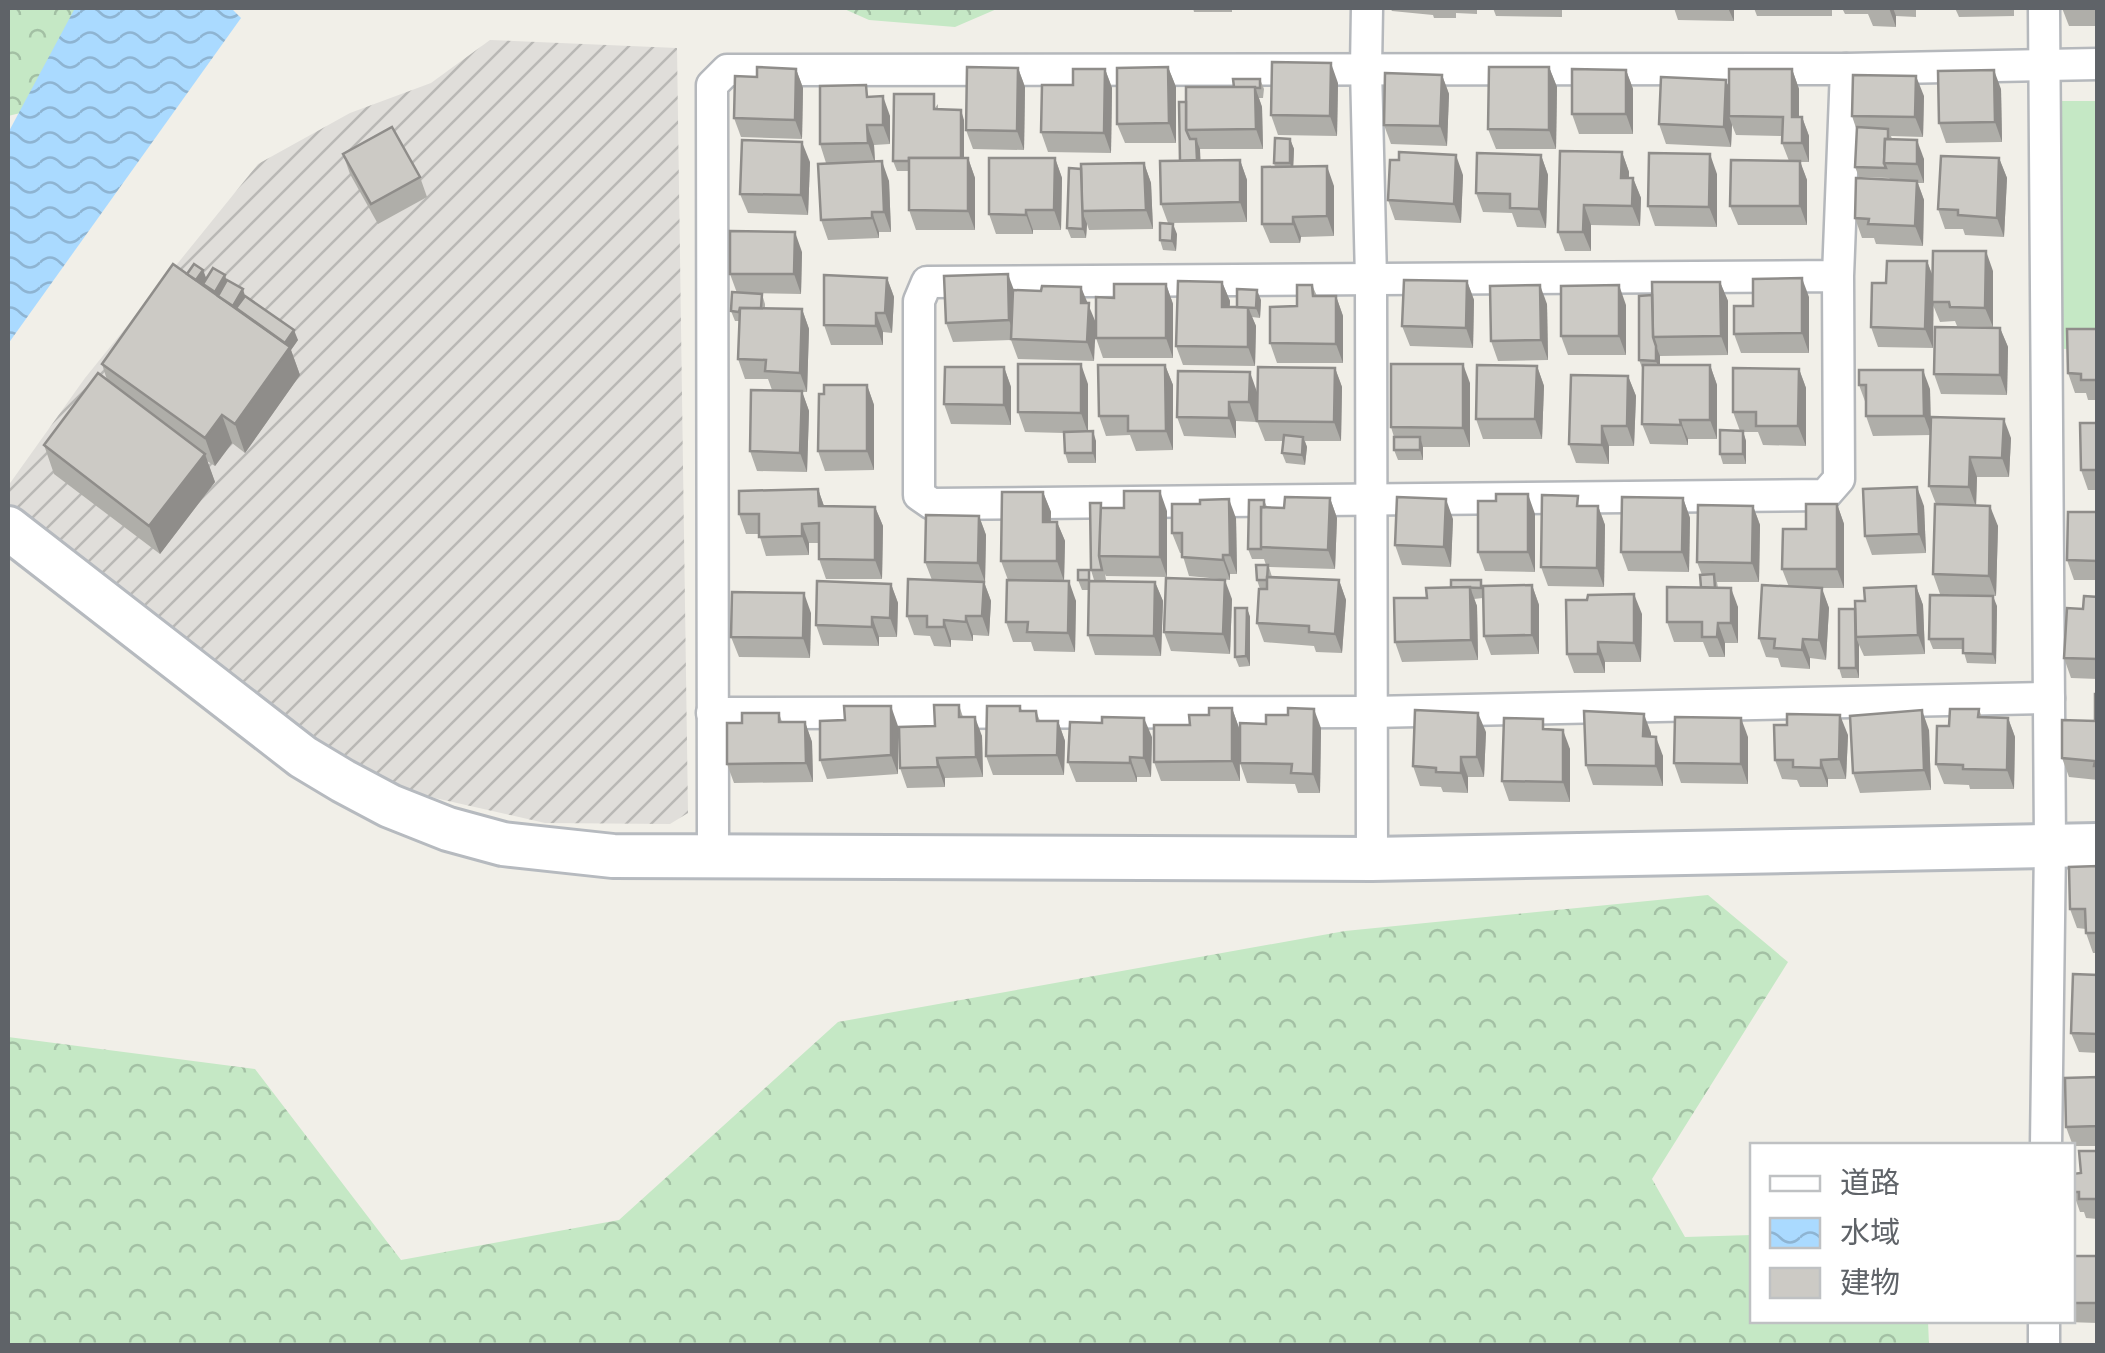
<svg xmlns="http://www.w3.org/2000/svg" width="2105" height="1353" font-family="'Golos Text','Noto Sans JP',sans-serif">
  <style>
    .industrial { fill: url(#industrial-furrows) }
    .green { fill: #c5e8c5 }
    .forest { fill: url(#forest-crowns) }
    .water { fill: url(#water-waves) }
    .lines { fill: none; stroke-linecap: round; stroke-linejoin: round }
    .street-casing { stroke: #b5b8bc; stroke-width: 35 }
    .secondary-casing { stroke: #b6babf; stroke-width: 48 }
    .street { stroke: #fff; stroke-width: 30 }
    .secondary { stroke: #fff; stroke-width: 42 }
    .wall { fill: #afaea9 }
    .shaded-wall { fill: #8f8d8a }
    .building { fill: #cccac5; stroke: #8f8d8a; stroke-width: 2.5 }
  </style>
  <defs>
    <pattern id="industrial-furrows" width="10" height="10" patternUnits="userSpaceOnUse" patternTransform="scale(2.5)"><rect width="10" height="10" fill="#e0deda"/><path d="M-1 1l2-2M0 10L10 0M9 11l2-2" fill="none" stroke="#b9b8b5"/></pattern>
    <pattern id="forest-crowns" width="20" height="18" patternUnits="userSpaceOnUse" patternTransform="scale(2.5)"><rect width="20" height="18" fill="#c5e8c5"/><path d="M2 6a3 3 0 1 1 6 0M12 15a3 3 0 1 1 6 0" fill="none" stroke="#a3c0a4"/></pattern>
    <pattern id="water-waves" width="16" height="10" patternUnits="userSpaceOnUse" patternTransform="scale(2.5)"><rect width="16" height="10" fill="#aadaff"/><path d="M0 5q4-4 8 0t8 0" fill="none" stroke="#8eb4d2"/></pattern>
  </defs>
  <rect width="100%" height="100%" fill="#f1efe8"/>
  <polygon class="industrial" points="490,40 677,48 688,813 670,824 545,823 435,798 389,783 318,748 8,512 8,486 85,378 258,164 350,113 431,83"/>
  <polygon class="green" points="2056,101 2097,101 2097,348 2061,349"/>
  <g class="forest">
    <polygon points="8,8 84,8 37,109 8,116"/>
    <polygon points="842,8 999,8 955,27 869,20"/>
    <polygon points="1708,895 1788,962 1652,1179 1685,1237 1752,1235 1752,1320 1928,1321 1929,1345 8,1345 8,1037 255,1069 401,1260 619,1220 838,1022 1345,931"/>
  </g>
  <polygon class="water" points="75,8 231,8 241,18 8,344 8,133"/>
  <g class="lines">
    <defs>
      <g id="street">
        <polyline points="1367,8 1366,68 1371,279 1372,859"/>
        <polyline points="2044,8 2050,845 2046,1146"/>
        <polyline points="1838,276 927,282 919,301 919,495 932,504 1825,495 1839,479 1838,276 1846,69"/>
        <polyline points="712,713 1371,712 2049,698"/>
        <polyline points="713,857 712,85 727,70 1846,69 2098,64"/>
        <polyline points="2044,1346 2044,1320"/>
      </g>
      <polyline id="secondary" points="8,528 303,757 343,781 390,806 448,829 503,844 613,856 1372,859 2098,845"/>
    </defs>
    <use href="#street" class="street-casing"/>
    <use href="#secondary" class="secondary-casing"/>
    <use href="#street" class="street"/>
    <use href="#secondary" class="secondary"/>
  </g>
  <g class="wall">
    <polygon points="1105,8 1170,8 1170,10 1106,10"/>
    <polygon points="1193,8 1232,8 1232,12 1194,12"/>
    <polygon points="1390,8 1477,8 1477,14 1456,13 1456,18 1434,18 1433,15 1392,11"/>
    <polygon points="1493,8 1562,8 1562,17 1496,16"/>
    <polygon points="1674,8 1734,8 1734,21 1678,20"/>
    <polygon points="1754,8 1832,8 1832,16 1757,16"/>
    <polygon points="1842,8 1916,8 1916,17 1896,16 1896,27 1873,26 1868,14 1845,14"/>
    <polygon points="1955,8 2014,8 2014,16 1959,17"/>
    <polygon points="2062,8 2098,8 2098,26 2069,26"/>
    <polygon points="1168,67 1176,87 1176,143 1125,143 1117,124"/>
    <polygon points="1549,67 1557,87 1556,149 1496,149 1488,129"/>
    <polygon points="1018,68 1025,87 1024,150 973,149 966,130"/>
    <polygon points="796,69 803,88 802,139 741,137 734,118 757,77"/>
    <polygon points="1105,69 1112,88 1111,153 1048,152 1041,132 1073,85"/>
    <polygon points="1792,69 1799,89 1799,117 1802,117 1809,136 1809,162 1800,162 1807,180 1807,225 1738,225 1730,206 1789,161 1782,143 1782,136 1736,135 1732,125 1731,147 1666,144 1659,124 1729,88"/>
    <polygon points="1626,70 1633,89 1633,134 1579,134 1572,114"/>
    <polygon points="1442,75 1449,94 1447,146 1391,144 1384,125"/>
    <polygon points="1260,79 1264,89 1263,98 1259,98 1262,107 1263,149 1200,149 1200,160 1240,160 1247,180 1247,222 1168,223 1161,204 1180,161 1186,102"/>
    <polygon points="1338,83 1337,136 1278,135 1271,115"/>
    <polygon points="2001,89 2002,142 1946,143 1939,123"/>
    <polygon points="1924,96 1923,137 1891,136 1892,139 1924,159 1924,183 1918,183 1924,200 1923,246 1876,244 1874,238 1862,238 1855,218 1890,179 1889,178 1859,177 1855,167 1857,131 1852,116"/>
    <polygon points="871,97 890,116 890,144 874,145 875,162 889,181 891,232 879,232 879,238 828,240 821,220 826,163 820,144"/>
    <polygon points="938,104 938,109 964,120 964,158 968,158 975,178 975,230 916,230 909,210 909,171 897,171 893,161"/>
    <polygon points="1290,139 1294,149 1293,167 1334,186 1334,236 1301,237 1300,243 1270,243 1262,224 1275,167 1274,163"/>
    <polygon points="1622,152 1629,172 1629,178 1633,178 1641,198 1640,226 1591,225 1591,251 1565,251 1558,232"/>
    <polygon points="343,154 420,177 427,197 378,224 350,174"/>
    <polygon points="1541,155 1548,175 1546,228 1517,227 1512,213 1483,212 1476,193"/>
    <polygon points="1055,158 1062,178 1061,230 1033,230 1033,234 996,234 989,214"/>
    <polygon points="1999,158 2007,178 2004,237 1965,235 1963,229 1945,229 1938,209"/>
    <polygon points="810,162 808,215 748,213 740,194"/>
    <polygon points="1144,163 1151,183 1153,229 1089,230 1087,224 1086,238 1071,238 1067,228 1081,169"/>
    <polygon points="1717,174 1717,227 1655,226 1648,206"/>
    <polygon points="1463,175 1461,223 1395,220 1388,200"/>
    <polygon points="1177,234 1176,251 1163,250 1160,240"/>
    <polygon points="802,252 801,294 756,293 762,294 765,304 765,308 802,309 809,329 807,392 802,392 809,411 807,472 757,471 750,451 772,390 768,379 745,379 738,359 739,321 735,321 731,311 737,293 730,274"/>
    <polygon points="1927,261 1933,277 1993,271 1993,327 1957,326 1955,321 1940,322 1933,305 1933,348 1878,347 1871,327 1886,283"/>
    <polygon points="203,270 206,279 227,281 298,340 291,350 300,375 245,453 232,443 215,466 207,461 215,482 160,554 54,474 44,445 107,380 102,364 187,274"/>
    <polygon points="887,278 894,297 892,333 883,332 883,345 831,345 824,325"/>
    <polygon points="1467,281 1474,300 1473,348 1410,346 1402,326"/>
    <polygon points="1222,282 1230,301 1229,307 1237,307 1261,300 1260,318 1252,317 1256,326 1255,366 1183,365 1176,346"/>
    <polygon points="1720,282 1728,301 1728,355 1660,356 1660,365 1710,365 1717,385 1717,439 1688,439 1688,445 1650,444 1642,424 1643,370 1639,360 1652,295"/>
    <polygon points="1166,284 1173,304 1173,358 1103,358 1096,338 1114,298"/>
    <polygon points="1312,285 1317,296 1336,296 1343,316 1343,363 1277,363 1270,343"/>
    <polygon points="1014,290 1087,303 1094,361 1018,359 1011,340 953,342 946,323"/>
    <polygon points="1809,297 1809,353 1741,353 1734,334 1753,306"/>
    <polygon points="1547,304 1548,360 1498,361 1491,341"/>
    <polygon points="1626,305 1626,355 1568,355 1561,336"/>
    <polygon points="2000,328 2008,347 2007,395 1941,394 1934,374"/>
    <polygon points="2098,329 2098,400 2088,400 2086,393 2075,393 2068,373"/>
    <polygon points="1165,365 1173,385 1173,450 1136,451 1130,435 1106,436 1099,416"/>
    <polygon points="1537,366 1544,386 1542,439 1483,439 1476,419"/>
    <polygon points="1004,367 1011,387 1011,425 951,424 944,404"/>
    <polygon points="1335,368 1342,387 1341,441 1305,441 1307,447 1305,465 1286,463 1282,453 1283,441 1265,441 1257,421"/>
    <polygon points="1799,369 1806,388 1806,446 1763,445 1758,432 1743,432 1746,441 1746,464 1723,464 1720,454 1740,431 1733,412"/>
    <polygon points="1628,376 1636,396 1634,446 1609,446 1609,464 1576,463 1569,444"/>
    <polygon points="1470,383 1470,447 1423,447 1423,460 1398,460 1394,450 1394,437 1391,427"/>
    <polygon points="1088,384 1088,431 1096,441 1096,463 1068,463 1065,453 1064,433 1025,432 1018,412"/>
    <polygon points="867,385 874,405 874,470 825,471 818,451 824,394"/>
    <polygon points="1859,385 1930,389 1931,434 2011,438 2009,477 1977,477 1976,506 1998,526 1996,596 1940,594 1933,574 1936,504 1929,486 1931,435 1873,436 1866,416 1866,404"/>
    <polygon points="1257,392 1256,422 1236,421 1236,438 1184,436 1177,417"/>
    <polygon points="2098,423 2098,490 2088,490 2081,470"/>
    <polygon points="818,489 824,506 875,507 883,526 882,579 826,579 819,559 819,543 809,543 809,555 766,556 759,534 746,534 739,514"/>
    <polygon points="1043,492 1051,512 1051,522 1057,522 1065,541 1064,581 1076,601 1075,652 1034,651 1031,642 1013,642 1006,622 1008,580 1001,561"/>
    <polygon points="1330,498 1337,518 1335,569 1269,567 1272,577 1339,580 1346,600 1342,653 1316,652 1314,646 1264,642 1257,623 1260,589 1257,580 1266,565 1264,559 1252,559 1248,549 1264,500 1267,507 1284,508"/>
    <polygon points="1683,498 1690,518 1689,572 1628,571 1621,552"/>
    <polygon points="1837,504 1844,524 1844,588 1821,588 1829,608 1826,660 1810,658 1810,669 1781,667 1778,658 1766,657 1759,638 1789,587 1782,569 1806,529"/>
    <polygon points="1581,506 1598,506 1605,525 1604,587 1548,586 1541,567"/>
    <polygon points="1753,506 1760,525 1759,582 1717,582 1718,588 1738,607 1738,643 1725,643 1725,657 1709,657 1703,642 1674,642 1667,622 1701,587 1702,575 1697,562"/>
    <polygon points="1924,506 1926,553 1872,555 1865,536"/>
    <polygon points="1103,508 1167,511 1167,577 1106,576 1105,574 1106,580 1094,580 1091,570"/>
    <polygon points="2098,512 2098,580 2074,580 2067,560"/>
    <polygon points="1535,514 1535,572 1485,571 1478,552"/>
    <polygon points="979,516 986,535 985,582 984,582 991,601 989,636 973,635 973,641 951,640 951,647 934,646 930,636 914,635 907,616 932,580 925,562"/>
    <polygon points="1236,518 1237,574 1230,574 1230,580 1189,576 1182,553 1180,553 1172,533"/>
    <polygon points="1453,519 1451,567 1402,565 1395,545"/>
    <polygon points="1078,580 1155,582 1163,601 1161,656 1095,655 1088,635 1089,590 1082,590"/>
    <polygon points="891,584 898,603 897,637 879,637 879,646 823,645 816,625"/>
    <polygon points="1532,585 1539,605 1539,654 1491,655 1484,636 1483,598 1474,599 1477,606 1478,660 1402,662 1395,642 1427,598 1483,586"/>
    <polygon points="1916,586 1923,605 1925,654 1864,656 1859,645 1859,678 1842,678 1839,668 1855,609 1865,601"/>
    <polygon points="2098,597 2098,679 2071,678 2064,658 2083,609"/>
    <polygon points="1232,599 1230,654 1171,651 1164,632"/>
    <polygon points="1997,606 1996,664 1967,663 1963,649 1933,649 1929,639"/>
    <polygon points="1247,608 1250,617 1250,666 1239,667 1235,657"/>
    <polygon points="811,613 810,658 739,657 731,637"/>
    <polygon points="1642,614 1641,662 1605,662 1605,673 1574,673 1567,654"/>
    <polygon points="2098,694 2098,780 2069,777 2062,758 2095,721"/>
    <polygon points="959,705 963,717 982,736 983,777 945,778 945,787 907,788 900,768 935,726"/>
    <polygon points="1020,706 1022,711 1036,711 1040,721 1058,721 1065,741 1064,775 993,775 986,756"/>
    <polygon points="1232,708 1239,728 1240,781 1161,781 1154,762 1190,725 1209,715"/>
    <polygon points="1979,709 1982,718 2008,718 2015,737 2014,789 1970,789 1969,785 1944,784 1936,764 1949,726"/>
    <polygon points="779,713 782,722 805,722 812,742 813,782 734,783 727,764 742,723"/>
    <polygon points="898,726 898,774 827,779 820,760"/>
    <polygon points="1321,728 1320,793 1298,793 1295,784 1247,783 1240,763"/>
    <polygon points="1547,729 1570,749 1570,802 1509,801 1502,781"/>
    <polygon points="1929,730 1931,790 1860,793 1853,773"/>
    <polygon points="1486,732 1484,777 1468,777 1468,793 1443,792 1441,787 1420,786 1413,766"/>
    <polygon points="1651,733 1651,736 1663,756 1663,786 1593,785 1586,765"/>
    <polygon points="1848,735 1846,779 1828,779 1828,787 1800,787 1797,780 1782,779 1775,760"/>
    <polygon points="1152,737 1151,777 1137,777 1137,782 1076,782 1068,762"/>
    <polygon points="1748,737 1748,784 1681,783 1674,763"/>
    <polygon points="2098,866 2098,953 2093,953 2086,933 2086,929 2077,928 2070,909"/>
    <polygon points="2098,975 2098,1053 2079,1052 2071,1033"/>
    <polygon points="2098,1077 2098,1146 2073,1146 2066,1127"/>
    <polygon points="2098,1151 2098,1219 2086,1218 2084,1212 2080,1212 2073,1192 2081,1173"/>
    <polygon points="2072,1256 2098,1256 2098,1323 2067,1322 2067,1320 2072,1320"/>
  </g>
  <g class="shaded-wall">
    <polygon points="1728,8 1734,8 1734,21"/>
    <polygon points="1889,8 1893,8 1896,16 1896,27"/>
    <polygon points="1331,63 1338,83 1337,136 1330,116"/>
    <polygon points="1168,67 1176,87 1176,143 1169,123"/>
    <polygon points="1549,67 1557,87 1556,149 1549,130"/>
    <polygon points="1018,68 1025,87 1024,150 1017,131"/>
    <polygon points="796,69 803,88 802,139 795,120"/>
    <polygon points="1105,69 1112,88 1111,153 1104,133"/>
    <polygon points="1792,69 1799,89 1799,136 1792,117"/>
    <polygon points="1626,70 1633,89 1633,134 1626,114"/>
    <polygon points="1994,70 2001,89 2002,142 1995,122"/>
    <polygon points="1442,75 1449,94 1447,146 1440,126"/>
    <polygon points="1916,76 1924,96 1923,137 1915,117"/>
    <polygon points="1726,80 1733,99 1729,116 1732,125 1731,147 1724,127"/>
    <polygon points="1255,87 1262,107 1263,149 1256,129"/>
    <polygon points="883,96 890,116 890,144 883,125"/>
    <polygon points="961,110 964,120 964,171 961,161"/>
    <polygon points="1802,117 1809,136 1809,162 1802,143"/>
    <polygon points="867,125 874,145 875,163 868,143"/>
    <polygon points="1196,139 1200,149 1201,171 1197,161"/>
    <polygon points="1290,139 1294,149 1293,173 1290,163"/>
    <polygon points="1917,140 1924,159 1924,183 1917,164"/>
    <polygon points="802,142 810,162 808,215 801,195"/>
    <polygon points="1622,152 1629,172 1628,198 1621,178"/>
    <polygon points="1710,154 1717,174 1717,227 1709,207"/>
    <polygon points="1456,155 1463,175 1461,223 1454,204"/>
    <polygon points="1541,155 1548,175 1546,228 1539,209"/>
    <polygon points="968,158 975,178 975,230 968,211"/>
    <polygon points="1055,158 1062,178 1061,230 1054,210"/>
    <polygon points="1999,158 2007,178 2004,237 1997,218"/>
    <polygon points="1240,160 1247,180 1247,222 1240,202"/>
    <polygon points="882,161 889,181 891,232 884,212"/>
    <polygon points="1800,161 1807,180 1807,225 1800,206"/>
    <polygon points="1144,163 1151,183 1153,229 1146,210"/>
    <polygon points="1327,166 1334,186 1334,236 1327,216"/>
    <polygon points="1633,178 1641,198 1640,226 1632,206"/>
    <polygon points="1917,181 1924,200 1923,246 1915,226"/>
    <polygon points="1584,205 1591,225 1591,251 1583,232"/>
    <polygon points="1026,210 1033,230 1033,234 1026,215"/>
    <polygon points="872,212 879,232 879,238 872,218"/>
    <polygon points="1083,214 1087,224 1086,238 1083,229"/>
    <polygon points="1293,217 1301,237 1300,243 1293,224"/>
    <polygon points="1173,224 1177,234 1176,251 1172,241"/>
    <polygon points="795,232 802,252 801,294 794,274"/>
    <polygon points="1986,251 1993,271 1993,327 1985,308"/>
    <polygon points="1927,261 1934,280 1933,348 1925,329"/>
    <polygon points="203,270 207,280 196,297 192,287"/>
    <polygon points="1008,274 1015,293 1016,340 1009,320"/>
    <polygon points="225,275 228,285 217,298 215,292"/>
    <polygon points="887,278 894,297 892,333 885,313"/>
    <polygon points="1802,278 1809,297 1809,353 1802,333"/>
    <polygon points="1467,281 1474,300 1473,348 1466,328"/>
    <polygon points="1222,282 1230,301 1229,326 1222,307"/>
    <polygon points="1720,282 1728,301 1728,355 1721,336"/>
    <polygon points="1166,284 1173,304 1173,358 1166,338"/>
    <polygon points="1540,285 1547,304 1548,360 1541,340"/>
    <polygon points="1619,285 1626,305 1626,355 1619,336"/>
    <polygon points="1081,287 1096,323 1094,361 1087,342 1081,303"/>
    <polygon points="243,289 246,299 238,315 233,307"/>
    <polygon points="1257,290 1261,300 1260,318 1256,308"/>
    <polygon points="1336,296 1343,316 1343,363 1336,344"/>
    <polygon points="1248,307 1256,326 1255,366 1248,347"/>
    <polygon points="802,309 809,329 807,392 800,373"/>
    <polygon points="876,313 883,332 883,345 876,326"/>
    <polygon points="2000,328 2008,347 2007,395 2000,375"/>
    <polygon points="294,330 298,340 291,350 300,375 245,453 235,424"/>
    <polygon points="1656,346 1660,356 1660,371 1656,361"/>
    <polygon points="1081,364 1088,384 1088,433 1081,413"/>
    <polygon points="1463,364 1470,383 1470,447 1463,428"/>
    <polygon points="1165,365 1173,385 1173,450 1166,431"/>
    <polygon points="1710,365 1717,385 1717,439 1710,420"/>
    <polygon points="1537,366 1544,386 1542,439 1535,419"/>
    <polygon points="1004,367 1011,387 1011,425 1004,405"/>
    <polygon points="1335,368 1342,387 1341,441 1334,422"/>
    <polygon points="1799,369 1806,388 1806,446 1798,426"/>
    <polygon points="1923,370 1930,389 1931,435 1924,416"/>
    <polygon points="1250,372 1257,392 1256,422 1249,402"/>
    <polygon points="1628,376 1636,396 1634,446 1627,426"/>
    <polygon points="867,385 874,405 874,470 867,451"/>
    <polygon points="802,391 809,411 807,472 800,453"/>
    <polygon points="1229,402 1236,421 1236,438 1229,418"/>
    <polygon points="222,415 232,443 215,466 205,438"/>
    <polygon points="2004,419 2011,438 2009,477 2002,458"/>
    <polygon points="1680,420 1688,439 1688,445 1681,425"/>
    <polygon points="1602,426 1609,446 1609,464 1602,445"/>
    <polygon points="1093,431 1096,441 1096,463 1093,453"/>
    <polygon points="1743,431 1746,441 1746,464 1743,454"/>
    <polygon points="1303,437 1307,447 1305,465 1302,455"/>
    <polygon points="1420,437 1423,447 1423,460 1420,450"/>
    <polygon points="205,454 215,482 160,554 149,526"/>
    <polygon points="1970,457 1977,477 1976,507 1969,487"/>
    <polygon points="1917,487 1924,506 1926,553 1919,534"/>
    <polygon points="818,489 825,509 819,506"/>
    <polygon points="1160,491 1167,511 1167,577 1160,557"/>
    <polygon points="1043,492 1051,512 1050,541 1043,522"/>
    <polygon points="1528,494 1535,514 1535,572 1528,552"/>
    <polygon points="1330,498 1337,518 1335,569 1328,550"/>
    <polygon points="1683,498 1690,518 1689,572 1682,552"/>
    <polygon points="1229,499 1236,518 1237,574 1230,555"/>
    <polygon points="1446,499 1453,519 1451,567 1444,547"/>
    <polygon points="1837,504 1844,524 1844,588 1837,569"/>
    <polygon points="1598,506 1605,525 1604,587 1597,568"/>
    <polygon points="1753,506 1760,525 1759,582 1752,563"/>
    <polygon points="1990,506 1998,526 1996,596 1989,576"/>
    <polygon points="875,507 883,526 882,579 875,560"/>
    <polygon points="979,516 986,535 985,582 978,563"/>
    <polygon points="1057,522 1065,541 1064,581 1057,561"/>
    <polygon points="802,524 809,543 809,555 802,536"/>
    <polygon points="1223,555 1230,574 1230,580 1223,560"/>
    <polygon points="1225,580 1232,599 1230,654 1223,634"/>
    <polygon points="1339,580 1346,600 1342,653 1335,634"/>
    <polygon points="1069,581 1076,601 1075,652 1068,633"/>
    <polygon points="984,582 991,601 989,636 982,616"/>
    <polygon points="1155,582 1163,601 1161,656 1154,636"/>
    <polygon points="891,584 898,603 897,637 890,618"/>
    <polygon points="1532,585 1539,605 1539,654 1532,635"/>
    <polygon points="1916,586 1923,605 1925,654 1918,635"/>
    <polygon points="1470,587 1477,606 1478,660 1471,640"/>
    <polygon points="1731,588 1738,607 1738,643 1731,623"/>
    <polygon points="1822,588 1829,608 1826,660 1819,640"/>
    <polygon points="804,593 811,613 810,658 803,638"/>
    <polygon points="1634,594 1642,614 1641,662 1634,643"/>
    <polygon points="1993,596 1997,606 1996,664 1993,654"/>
    <polygon points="1247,608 1250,617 1250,666 1246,656"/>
    <polygon points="1856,609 1856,637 1859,645 1859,678 1856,668"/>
    <polygon points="966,616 973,635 973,641 966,622"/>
    <polygon points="872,617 879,637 879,646 872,627"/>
    <polygon points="944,620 951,640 951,647 944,627"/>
    <polygon points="1718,623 1725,643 1725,657 1717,637"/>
    <polygon points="1803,639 1810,658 1810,669 1802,650"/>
    <polygon points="1598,642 1605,662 1605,673 1598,654"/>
    <polygon points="891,706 898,726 898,774 891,755"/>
    <polygon points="1232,708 1239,728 1240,781 1232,761"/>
    <polygon points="1314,709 1321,728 1320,793 1313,774"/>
    <polygon points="1922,710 1929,730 1931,790 1924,770"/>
    <polygon points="1478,713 1486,732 1484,777 1477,757"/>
    <polygon points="1644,714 1651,733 1650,755 1643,736"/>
    <polygon points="1840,715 1848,735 1846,779 1839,759"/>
    <polygon points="975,717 982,736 983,777 976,757"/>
    <polygon points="1144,718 1152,737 1151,777 1144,758"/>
    <polygon points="1741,718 1748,737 1748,784 1741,764"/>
    <polygon points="2008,718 2015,737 2014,789 2007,770"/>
    <polygon points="1058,721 1065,741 1064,775 1057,755"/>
    <polygon points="805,722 812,742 813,782 806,763"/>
    <polygon points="1563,730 1570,749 1570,802 1563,782"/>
    <polygon points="1656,737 1663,756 1663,786 1656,766"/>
    <polygon points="1130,757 1137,777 1137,782 1130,763"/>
    <polygon points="1461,757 1468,777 1468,793 1461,773"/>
    <polygon points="937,758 945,778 945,787 938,767"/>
    <polygon points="1821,760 1828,779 1828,787 1821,768"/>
  </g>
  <g class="building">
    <polygon points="1272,62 1331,63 1330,116 1271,115"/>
    <polygon points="757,67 796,69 795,120 734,118 735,76 757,77"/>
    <polygon points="967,67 1018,68 1017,131 966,130"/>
    <polygon points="1168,67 1169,123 1117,124 1117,68"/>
    <polygon points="1489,67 1549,67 1549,130 1488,129"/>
    <polygon points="1073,69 1105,69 1104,133 1041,132 1042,85 1073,85"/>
    <polygon points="1572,69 1626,70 1626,114 1572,114"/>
    <polygon points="1729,69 1792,69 1792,117 1802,117 1802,143 1782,143 1783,117 1729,116"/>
    <polygon points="1994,70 1995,122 1939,123 1938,71"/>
    <polygon points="1385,73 1442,75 1440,126 1384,125"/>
    <polygon points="1853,75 1916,76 1915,117 1852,116"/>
    <polygon points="1661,77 1726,80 1724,127 1659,124"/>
    <polygon points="1233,79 1260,79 1260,88 1234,87"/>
    <polygon points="866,85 867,97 883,96 883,125 867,125 868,143 820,144 820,86"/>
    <polygon points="1186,87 1255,87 1256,129 1186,130"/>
    <polygon points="894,94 934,94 934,109 961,110 961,158 909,158 909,161 893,161"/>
    <polygon points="1179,102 1186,102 1186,130 1190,139 1196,139 1197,160 1180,161"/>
    <polygon points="392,127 420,177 371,204 343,154"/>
    <polygon points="1857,127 1888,129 1888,139 1885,139 1884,163 1886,168 1855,167"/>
    <polygon points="1275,138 1290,139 1290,163 1274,163"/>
    <polygon points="1885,139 1917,140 1917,164 1884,163"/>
    <polygon points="742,140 802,142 801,195 740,194"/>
    <polygon points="1560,151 1622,152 1621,178 1633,178 1632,206 1584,205 1583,232 1558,232"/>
    <polygon points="1399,152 1456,155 1454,204 1388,200 1390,160 1399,160"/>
    <polygon points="1477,153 1541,155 1539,209 1510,208 1510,194 1476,193"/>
    <polygon points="1649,153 1710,154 1709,207 1648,206"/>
    <polygon points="1941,156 1999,158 1997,218 1958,215 1958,210 1938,209"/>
    <polygon points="909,158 968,158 968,211 909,210"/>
    <polygon points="989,158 1055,158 1054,210 1026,210 1026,215 989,214"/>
    <polygon points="1240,160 1240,202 1161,204 1160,161"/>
    <polygon points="1731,160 1800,161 1800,206 1730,206"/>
    <polygon points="882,161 884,212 872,212 872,218 821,220 818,164"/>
    <polygon points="1144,163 1146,210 1082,211 1081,164"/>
    <polygon points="1327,166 1327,216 1293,217 1293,224 1262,224 1262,167"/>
    <polygon points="1069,168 1081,169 1083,229 1067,228"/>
    <polygon points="1856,178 1917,181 1915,226 1868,224 1869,219 1855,218"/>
    <polygon points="1160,223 1173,224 1172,241 1160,240"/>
    <polygon points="730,231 795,232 794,274 730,274"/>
    <polygon points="1933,251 1986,251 1985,308 1950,307 1949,302 1932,302"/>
    <polygon points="1887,261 1927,261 1925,329 1871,327 1872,283 1886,283"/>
    <polygon points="173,264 290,347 235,424 222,415 205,438 102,364"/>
    <polygon points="194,264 203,270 196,280 187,274"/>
    <polygon points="213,268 225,275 215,292 203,284"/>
    <polygon points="1008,274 1009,320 946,323 944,276"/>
    <polygon points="824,275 887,278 885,313 876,313 876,326 824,325"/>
    <polygon points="1802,278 1802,333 1734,334 1734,306 1753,306 1753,279"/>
    <polygon points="227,280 243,289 233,306 218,296"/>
    <polygon points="1404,280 1467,281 1466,328 1402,326"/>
    <polygon points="1178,281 1222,282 1222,307 1248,307 1248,347 1176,346"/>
    <polygon points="1652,282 1720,282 1721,336 1653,337"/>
    <polygon points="1114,284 1166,284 1166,338 1096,338 1096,297 1114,298"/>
    <polygon points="1297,285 1312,285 1313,296 1336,296 1336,344 1270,343 1270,307 1297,306"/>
    <polygon points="1540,285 1541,340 1491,341 1490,286"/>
    <polygon points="1619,285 1619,336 1561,336 1561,286"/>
    <polygon points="1042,286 1081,287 1081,303 1089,303 1087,342 1011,339 1013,290 1041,291"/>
    <polygon points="1237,289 1257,290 1256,308 1237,307"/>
    <polygon points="732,292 762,294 761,308 740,308 739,312 731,311"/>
    <polygon points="1652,295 1653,337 1656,346 1656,361 1639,360 1639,296"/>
    <polygon points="245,296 294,330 285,343 236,308"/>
    <polygon points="740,308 802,309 800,373 765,371 766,360 738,359"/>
    <polygon points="1935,327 2000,328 2000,375 1934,374"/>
    <polygon points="2067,329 2098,329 2098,380 2081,380 2081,374 2068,373"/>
    <polygon points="1018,364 1081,364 1081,413 1018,412"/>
    <polygon points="1391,364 1463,364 1463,428 1391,427"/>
    <polygon points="1098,365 1165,365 1166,431 1128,431 1128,416 1099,416"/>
    <polygon points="1477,365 1537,366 1535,419 1476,419"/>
    <polygon points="1643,365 1710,365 1710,420 1680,420 1681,425 1642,424"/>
    <polygon points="945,367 1004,367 1004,405 944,404"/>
    <polygon points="1258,367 1335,368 1334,422 1257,421"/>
    <polygon points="1733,368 1799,369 1798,426 1756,426 1756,412 1733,412"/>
    <polygon points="1859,370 1923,370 1924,416 1866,416 1866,385 1859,385"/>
    <polygon points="1178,371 1250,372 1249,402 1229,402 1229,418 1177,417"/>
    <polygon points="98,373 205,454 149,526 44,445"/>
    <polygon points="1571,375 1628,376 1627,426 1602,426 1602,445 1569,444"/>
    <polygon points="824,385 867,385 867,451 818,451 819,394 824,394"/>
    <polygon points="751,390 802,391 800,453 750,451"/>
    <polygon points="1931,417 2004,419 2002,458 1970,457 1969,487 1929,486"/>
    <polygon points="2080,423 2098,423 2098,470 2081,470"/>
    <polygon points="1720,430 1743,431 1743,454 1720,454"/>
    <polygon points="1093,431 1093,453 1065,453 1064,432"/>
    <polygon points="1284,435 1303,437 1302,455 1282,453"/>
    <rect x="1394" y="437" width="26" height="13"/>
    <polygon points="1917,487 1919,534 1865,536 1863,489"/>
    <polygon points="818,489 819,506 875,507 875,560 819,559 819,523 802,524 802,536 759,537 759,514 739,514 739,491"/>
    <polygon points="1124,491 1160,491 1160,557 1099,556 1100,508 1124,508"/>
    <polygon points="1002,492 1043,492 1043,522 1057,522 1057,561 1001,561"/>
    <polygon points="1496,494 1528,494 1528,552 1478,552 1478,501 1496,501"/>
    <polygon points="1542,495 1578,496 1577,506 1598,506 1597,568 1541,567"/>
    <polygon points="1285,497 1330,498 1328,550 1260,547 1261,507 1284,508"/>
    <polygon points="1397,497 1446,499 1444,547 1395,545"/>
    <polygon points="1622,497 1683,498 1682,552 1621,552"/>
    <polygon points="1229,499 1230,555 1223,555 1223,560 1182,557 1182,533 1172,533 1172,504 1200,504 1200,500"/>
    <polygon points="1249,500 1264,500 1264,507 1261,507 1261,549 1248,549"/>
    <polygon points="1090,503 1101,503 1099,556 1102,570 1091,570"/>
    <polygon points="1806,504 1837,504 1837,569 1782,569 1783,529 1806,529"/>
    <polygon points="1935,504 1990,506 1989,576 1933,574"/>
    <polygon points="1698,505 1753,506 1752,563 1697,562"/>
    <polygon points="2068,512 2098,512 2098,561 2067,560"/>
    <polygon points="926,515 979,516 978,563 925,562"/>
    <polygon points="1256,565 1268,565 1267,580 1257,580"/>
    <rect x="1078" y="570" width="11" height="10"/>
    <polygon points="1714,574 1715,588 1701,587 1700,575"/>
    <polygon points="1267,577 1339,580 1335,634 1309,632 1309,626 1257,623 1259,589 1267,589"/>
    <polygon points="1166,578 1225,580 1223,634 1164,632"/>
    <polygon points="908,579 984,582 982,616 966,616 966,622 944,620 944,627 927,627 927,616 907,616"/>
    <polygon points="1007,580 1069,581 1068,633 1027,632 1028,622 1006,622"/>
    <polygon points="1451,580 1481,580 1481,588 1451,587"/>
    <polygon points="817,581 891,584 890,618 872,617 872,627 816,625"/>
    <polygon points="1089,581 1155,582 1154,636 1088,635"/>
    <polygon points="1532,585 1532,635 1484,636 1483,586"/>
    <polygon points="1762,585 1822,588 1819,640 1803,639 1802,650 1774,648 1775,639 1759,638"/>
    <polygon points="1916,586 1918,635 1856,637 1855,601 1865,601 1864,588"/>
    <polygon points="1470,587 1471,640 1395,642 1394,598 1427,598 1426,588"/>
    <polygon points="1667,587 1731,588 1731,623 1718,623 1717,637 1702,637 1702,622 1667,622"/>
    <polygon points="732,592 804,593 803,638 731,637"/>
    <polygon points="1634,594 1634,643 1598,642 1598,654 1567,654 1566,600 1587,600 1588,595"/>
    <polygon points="1930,595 1993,596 1993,654 1963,653 1963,639 1929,639"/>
    <polygon points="2084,596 2098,597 2098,659 2064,658 2067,608 2083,609"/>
    <polygon points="1235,608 1247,608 1246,656 1235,657"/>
    <polygon points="1839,609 1855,609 1856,668 1839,668"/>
    <polygon points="2095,694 2098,694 2098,766 2094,766 2095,761 2062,758 2062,720 2095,721"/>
    <polygon points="934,705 959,705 959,717 975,717 976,757 937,758 938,767 900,768 899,727 935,726"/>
    <polygon points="844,706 891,706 891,755 820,760 820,721 845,720"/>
    <polygon points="987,706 1020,706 1020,711 1036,711 1037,721 1058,721 1057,755 986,756"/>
    <polygon points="1209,708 1232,708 1232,761 1154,762 1154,725 1190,725 1189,715 1209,715"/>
    <polygon points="1288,708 1314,709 1313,774 1291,773 1292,764 1240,763 1240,723 1266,724 1266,715 1288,715"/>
    <polygon points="1950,709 1979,709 1978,717 2008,718 2007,770 1963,769 1963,765 1936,764 1937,726 1949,726"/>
    <polygon points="1415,710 1478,713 1477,757 1461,757 1461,773 1436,772 1436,768 1413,766"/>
    <polygon points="1922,710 1924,770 1853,773 1850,716"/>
    <polygon points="1584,711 1644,714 1643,736 1656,737 1656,766 1586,765"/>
    <polygon points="742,713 779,713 779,722 805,722 806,763 727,764 727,723 742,723"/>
    <polygon points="1787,714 1840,715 1839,759 1821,760 1821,768 1793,767 1793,760 1775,760 1774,725 1787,725"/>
    <polygon points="1102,717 1144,718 1144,758 1130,757 1130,763 1068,762 1070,722 1102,723"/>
    <polygon points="1675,717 1741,718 1741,764 1674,763"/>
    <polygon points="1504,718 1543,719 1543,729 1563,730 1563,782 1502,781"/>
    <polygon points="2098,866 2098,933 2086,933 2085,909 2070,909 2069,867"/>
    <polygon points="2073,974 2098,975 2098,1034 2071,1033"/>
    <polygon points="2098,1077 2098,1126 2066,1127 2065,1078"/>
    <polygon points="2079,1151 2098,1151 2098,1199 2079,1199 2079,1192 2073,1192 2072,1174 2081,1173"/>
    <rect x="2072" y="1256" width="26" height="47"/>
  </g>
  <rect width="2105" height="1353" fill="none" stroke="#5f6368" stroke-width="20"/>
  <rect x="1750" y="1143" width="325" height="180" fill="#ffffff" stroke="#bfc1c3" stroke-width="2.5"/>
  <rect x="1770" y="1176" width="50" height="15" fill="#ffffff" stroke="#bfc1c3" stroke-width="2.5"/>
  <text x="1840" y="1193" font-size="30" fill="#5f6368">道路</text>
  <rect x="1770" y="1218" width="50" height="30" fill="url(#water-waves)" stroke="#bfc1c3" stroke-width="2.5"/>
  <text x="1840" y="1243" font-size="30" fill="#5f6368">水域</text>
  <rect x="1770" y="1268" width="50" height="30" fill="#cccac5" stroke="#bfc1c3" stroke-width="2.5"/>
  <text x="1840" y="1293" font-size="30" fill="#5f6368">建物</text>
</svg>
